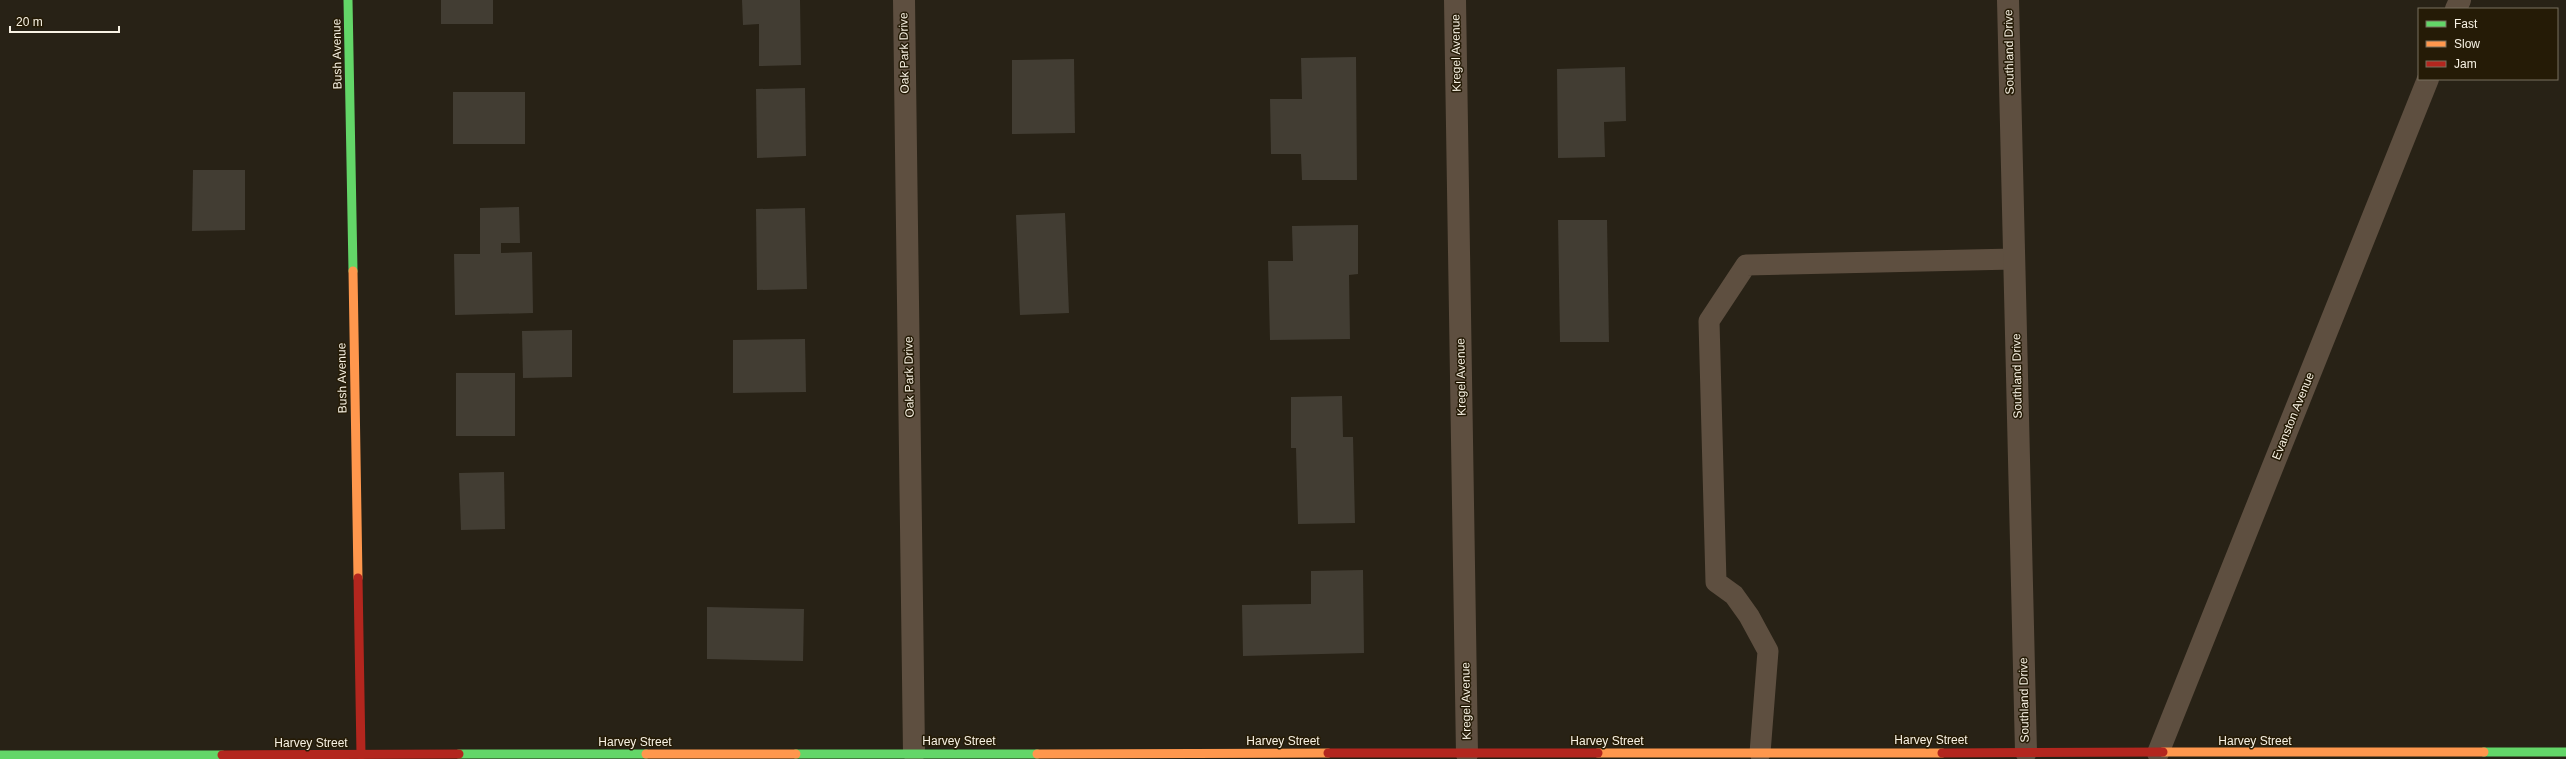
<svg xmlns="http://www.w3.org/2000/svg" width="2566" height="759" font-family="Helvetica,sans-serif">
  <style>
    .building { fill: #423d33 }
    .lines { fill: none; stroke-linecap: round; stroke-linejoin: round }
    .lane { stroke: #5e4f40; stroke-width: 21 }
    .street { stroke: #5e4f40; stroke-width: 22 }
    .fast { stroke: #63d668; stroke-width: 9 }
    .slow { stroke: #ff974d; stroke-width: 9 }
    .jam { stroke: #b3261e; stroke-width: 9 }
    .labels { text-anchor: middle; dominant-baseline: central; stroke-width: 3; stroke-linejoin: round; paint-order: stroke }
    .street-label { font-size: 12px; fill: #f8f2e4; stroke: #251b06 }
  </style>
  <rect width="100%" height="100%" fill="#282216"/>
  <g class="building">
    <rect x="441" y="0" width="52" height="24"/>
    <polygon points="742,0 800,0 801,65 759,66 759,24 743,25"/>
    <polygon points="1356,57 1357,180 1302,180 1301,154 1271,154 1270,99 1302,99 1301,58"/>
    <polygon points="1074,59 1075,133 1012,134 1012,60"/>
    <polygon points="1625,67 1626,121 1604,122 1605,157 1558,158 1557,69"/>
    <polygon points="805,88 806,156 757,158 756,89"/>
    <rect x="453" y="92" width="72" height="52"/>
    <polygon points="193,170 245,170 245,230 192,231"/>
    <polygon points="519,207 520,243 501,243 501,253 532,252 533,313 455,315 454,254 480,254 480,208"/>
    <polygon points="805,208 807,289 757,290 756,209"/>
    <polygon points="1065,213 1069,313 1020,315 1016,215"/>
    <polygon points="1558,220 1607,220 1609,342 1560,342"/>
    <polygon points="1358,225 1358,274 1349,275 1350,339 1270,340 1268,261 1293,261 1292,226"/>
    <polygon points="572,330 572,377 523,378 522,331"/>
    <polygon points="805,339 806,392 733,393 733,340"/>
    <rect x="456" y="373" width="59" height="63"/>
    <polygon points="1342,396 1343,437 1353,437 1355,523 1298,524 1296,448 1291,448 1291,397"/>
    <polygon points="504,472 505,529 461,530 459,473"/>
    <polygon points="1363,570 1364,653 1243,656 1242,605 1311,604 1311,571"/>
    <polygon points="707,607 804,609 803,661 707,659"/>
  </g>
  <g class="lines">
    <polyline class="lane" points="1760,753 1768,651 1749,616 1734,595 1716,582 1709,321 1746,265 2014,259"/>
    <g class="street">
      <polyline points="904,0 914,753"/>
      <polyline points="1455,0 1467,754"/>
      <polyline points="2008,0 2026,752"/>
      <polyline points="2456,9 2460,0"/>
      <polyline points="2158,753 2428,79"/>
    </g>
    <g class="fast">
      <polyline points="348,0 353,271"/>
      <polyline points="2484,752 2566,752"/>
      <polyline points="459,754 646,754"/>
      <polyline points="796,754 1037,754"/>
      <polyline points="0,755 222,755"/>
    </g>
    <g class="slow">
      <polyline points="353,271 358,578"/>
      <polyline points="2163,752 2484,752"/>
      <polyline points="1598,753 1942,753"/>
      <polyline points="646,754 796,754"/>
      <polyline points="1037,754 1328,753"/>
    </g>
    <g class="jam">
      <polyline points="358,578 361,755"/>
      <polyline points="1328,753 1598,753"/>
      <polyline points="1942,753 2163,752"/>
      <polyline points="222,755 459,754"/>
    </g>
  </g>
  <g class="labels">
    <g class="street-label">
      <text transform="translate(2009 52) rotate(-91)">Southland Drive</text>
      <text transform="translate(904 53) rotate(-91)">Oak Park Drive</text>
      <text transform="translate(1456 53) rotate(-91)">Kregel Avenue</text>
      <text transform="translate(337 54) rotate(-91)">Bush Avenue</text>
      <text transform="translate(2017 376) rotate(-91)">Southland Drive</text>
      <text transform="translate(909 377) rotate(-91)">Oak Park Drive</text>
      <text transform="translate(1461 377) rotate(-91)">Kregel Avenue</text>
      <text transform="translate(342 378) rotate(-91)">Bush Avenue</text>
      <text transform="translate(2293 416) rotate(-68)">Evanston Avenue</text>
      <text transform="translate(2024 700) rotate(-91)">Southland Drive</text>
      <text transform="translate(1466 701) rotate(-91)">Kregel Avenue</text>
      <text x="1931" y="740">Harvey Street</text>
      <text x="959" y="741">Harvey Street</text>
      <text x="1283" y="741">Harvey Street</text>
      <text x="1607" y="741">Harvey Street</text>
      <text x="2255" y="741">Harvey Street</text>
      <text x="635" y="742">Harvey Street</text>
      <text x="311" y="743">Harvey Street</text>
    </g>
  </g>
  <rect x="2418" y="8" width="140" height="72" fill="#251b06" stroke="#79715f"/>
  <rect x="2426" y="21" width="20" height="6" fill="#63d668" stroke="#79715f"/>
  <text x="2454" y="28" font-size="12" fill="#f8f2e4">Fast</text>
  <rect x="2426" y="41" width="20" height="6" fill="#ff974d" stroke="#79715f"/>
  <text x="2454" y="48" font-size="12" fill="#f8f2e4">Slow</text>
  <rect x="2426" y="61" width="20" height="6" fill="#b3261e" stroke="#79715f"/>
  <text x="2454" y="68" font-size="12" fill="#f8f2e4">Jam</text>
  <path d="M10 26v6h109v-6" fill="none" stroke="#f8f2e4" stroke-width="2"/>
  <text x="16" y="26" font-size="12" fill="#f8f2e4" stroke="#251b06" stroke-width="3" paint-order="stroke">20 m</text>
</svg>
